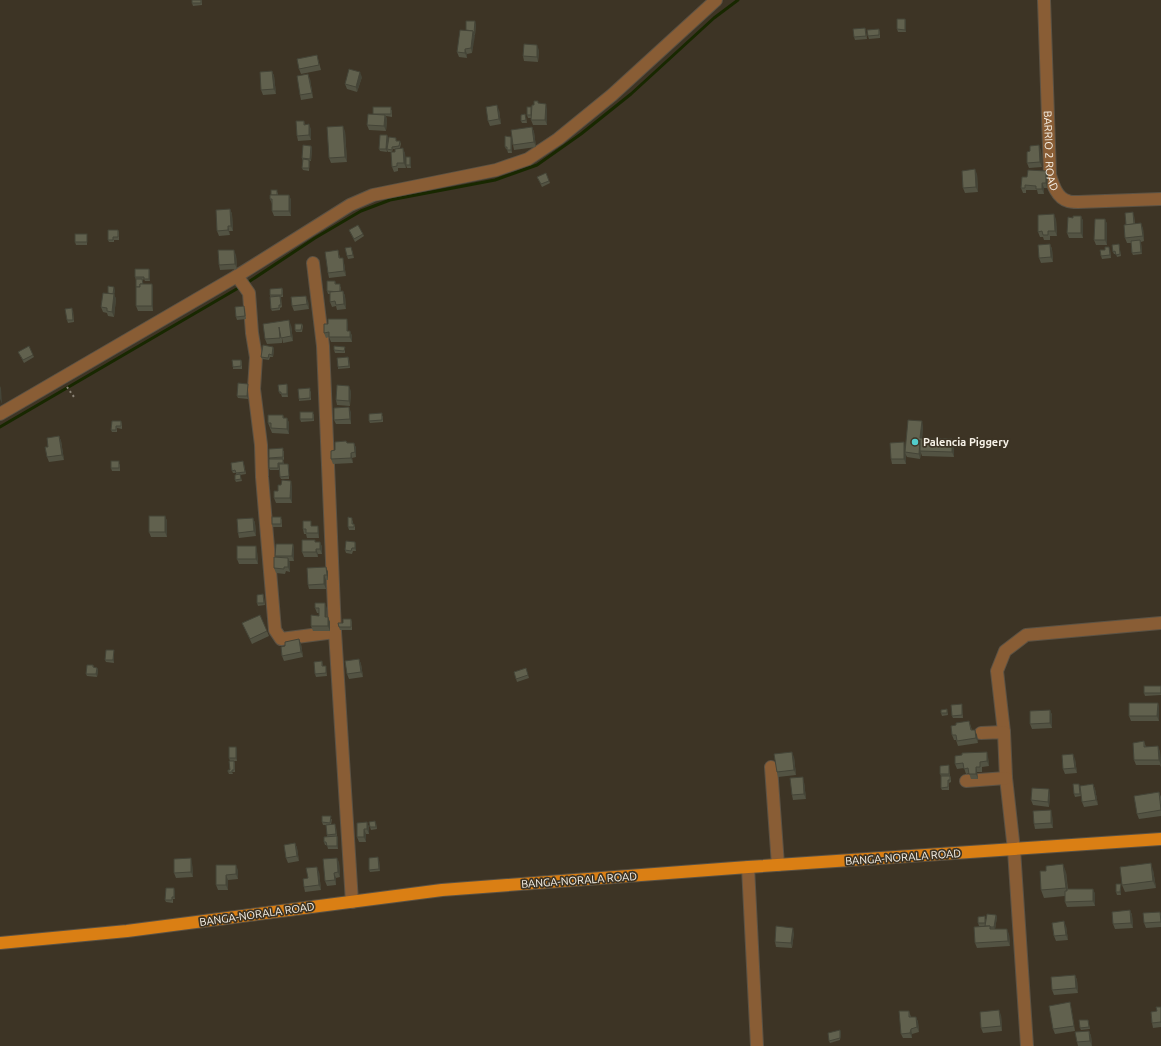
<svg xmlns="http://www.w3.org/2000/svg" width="1161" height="1046" font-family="Ubuntu,sans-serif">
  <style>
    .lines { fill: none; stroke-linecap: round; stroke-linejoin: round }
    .stream { stroke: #182800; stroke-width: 3 }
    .minor-casing { stroke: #5b5244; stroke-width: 14 }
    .major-casing { stroke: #5b5244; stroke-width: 14 }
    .path { stroke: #8b8477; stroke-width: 2; stroke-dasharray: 2 3; stroke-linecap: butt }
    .minor { stroke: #895d35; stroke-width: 12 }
    .major { stroke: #da7f14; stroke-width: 12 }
    .wall { fill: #535343; fill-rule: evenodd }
    .shaded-wall { fill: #444437 }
    .building { fill: #61614e; stroke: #444437 }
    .poi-dot { fill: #52cdcc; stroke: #3d3425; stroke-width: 1.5 }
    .labels { text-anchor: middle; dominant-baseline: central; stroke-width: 3.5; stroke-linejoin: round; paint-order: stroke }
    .street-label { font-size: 11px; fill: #f7f2e8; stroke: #3d3425 }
    .poi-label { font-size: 11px; font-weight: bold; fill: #f7f2e8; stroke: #3d3425; text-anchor: start }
  </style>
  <rect width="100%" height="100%" fill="#3d3425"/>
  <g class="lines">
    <g class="stream">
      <polyline points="247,283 315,238 361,211 390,200 495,180 537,165 581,134 631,94 714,18 738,0"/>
      <polyline points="0,427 240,287"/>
    </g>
    <defs>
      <g id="minor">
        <path id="s1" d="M1044,0L1050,175C1053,185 1057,198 1068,201C1070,202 1075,202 1078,202L1161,199"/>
        <polyline points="237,276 249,293 252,333 256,357 254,389 261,445 262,477 275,630 281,639 335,632 323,346 313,263"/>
        <polyline points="0,414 237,276 350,205 373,195 496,170 528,159 558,139 612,95 716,0"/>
        <polyline points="335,632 352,902"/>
        <polyline points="1004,732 997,671 1005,651 1026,635 1161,623"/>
        <polyline points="981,733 1004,732 1006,778 1014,850 1027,1046"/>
        <polyline points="771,767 778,865"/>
        <polyline points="966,781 1006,778"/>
        <polyline points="748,867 757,1046"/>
      </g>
      <polyline id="major" points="0,943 127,931 442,890 748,867 1161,839"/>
    </defs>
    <use href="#minor" class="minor-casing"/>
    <use href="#major" class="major-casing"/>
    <polyline class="path" points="67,387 74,397"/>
    <use href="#minor" class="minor"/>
    <use href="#major" class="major"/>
  </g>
  <g class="wall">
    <polygon points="202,0 202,5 193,6 192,3"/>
    <polygon points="905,19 906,21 906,32 898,32 897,29"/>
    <polygon points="476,24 475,35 474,35 472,53 467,54 467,58 459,57 457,52 466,30"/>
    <polygon points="865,28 866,31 867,39 855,40 854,37"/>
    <polygon points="879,29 880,32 880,38 869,39 868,36"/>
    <polygon points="539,50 538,62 524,61 523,56"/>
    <polygon points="317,55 321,70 301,74 299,69"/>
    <polygon points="272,71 274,76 276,94 263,95 261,90"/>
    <polygon points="362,77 357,92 347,89 345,84"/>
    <polygon points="310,79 313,98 301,100 300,95"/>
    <polygon points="539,103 547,109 547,125 533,125 531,120 531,118 528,118 527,115 531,107 534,105"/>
    <polygon points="392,110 392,117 386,116 387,120 386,131 369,130 367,125 373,114"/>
    <polygon points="499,110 501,124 490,126 488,121"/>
    <polygon points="526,117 527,123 522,123 521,121"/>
    <polygon points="304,121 305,125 311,129 311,140 298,141 297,136"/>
    <polygon points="532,127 534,132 536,147 514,150 513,145 512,141 512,153 508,153 507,149 506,149 505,147 505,136 511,137 512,138 511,130"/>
    <polygon points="345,131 347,162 331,163 329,158"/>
    <path d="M387,135L388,138V147L397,140V141H400L401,144L400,148L405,153L406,168H398V171L394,172L392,167L391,152H388L387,150V152L380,151L379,149ZM393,149H395V152H392Z"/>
    <polygon points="311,146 312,148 311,161 309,161 309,171 303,170 302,168 303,161 302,158"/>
    <polygon points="1041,150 1042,167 1029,168 1027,163"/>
    <polygon points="410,157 411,159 411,168 407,168 406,165"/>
    <polygon points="546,173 550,183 542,187 537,177"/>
    <polygon points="977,174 978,192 965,193 963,188"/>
    <polygon points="1048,176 1047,188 1044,188 1044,194 1038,194 1037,190 1026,190 1026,193 1023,193 1021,188 1027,177"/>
    <polygon points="278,192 278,195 289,195 291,200 291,216 274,216 272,211 272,204 270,199"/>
    <polygon points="230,209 232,214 233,231 229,231 230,235 219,236 217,231"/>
    <polygon points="1134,215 1135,224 1143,228 1144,241 1141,242 1142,254 1133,255 1132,253 1131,243 1127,243 1125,238 1126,225"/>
    <polygon points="1081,216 1083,221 1083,238 1069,238 1067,233 1073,218"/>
    <polygon points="1056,219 1057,236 1050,236 1050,240 1044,240 1043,237 1040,237 1038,232"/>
    <polygon points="1105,219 1107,224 1107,245 1096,245 1094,240"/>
    <polygon points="118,230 119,232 119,240 114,240 114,242 109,242 108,240"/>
    <polygon points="349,230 363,234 364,236 355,242"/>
    <polygon points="87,234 87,245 76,245 75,242"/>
    <polygon points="1050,244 1052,249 1053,262 1041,263 1039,258"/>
    <polygon points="1119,244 1121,256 1117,257 1116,254 1114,254 1113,252"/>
    <polygon points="1110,249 1111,258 1102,259 1101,256"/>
    <polygon points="338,250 340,258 344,263 346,276 329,278 328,273"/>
    <polygon points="352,250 354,258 348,259 347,256"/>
    <polygon points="236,255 237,269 220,270 219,265"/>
    <polygon points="149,269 150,272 150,281 145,281 144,279 143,280 143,284 152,284 153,289 153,311 138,311 136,306 136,280 135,277"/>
    <polygon points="335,281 336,284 341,287 341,292 343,291 345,296 346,309 337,310 336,306 332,307 330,302 330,294 328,294 327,291"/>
    <polygon points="282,288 283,290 283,297 281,297 282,307 280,308 280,310 272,311 271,309 270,295"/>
    <polygon points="115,290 114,294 116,299 114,317 108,316 107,313 103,312 101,307 108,293"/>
    <polygon points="308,301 309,309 294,311 292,306"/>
    <polygon points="245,308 246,319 237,320 236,317"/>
    <polygon points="73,310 74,322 68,323 67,320"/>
    <polygon points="302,324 303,326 302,332 296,332 295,330"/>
    <polygon points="348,324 348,331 350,331 352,336 352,342 331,342 329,337 326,338 324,333"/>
    <polygon points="291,325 293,341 283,343 282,338 282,343 267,344 265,339"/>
    <polygon points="273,347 274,349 273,357 270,357 269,360 262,359 261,357"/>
    <polygon points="345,347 345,353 335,353 334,350"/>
    <polygon points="18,352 33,355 34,357 24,363"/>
    <polygon points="348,357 349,359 350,368 338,369 338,367"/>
    <polygon points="241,360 242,362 242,369 233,369 233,367"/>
    <polygon points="248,384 248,399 238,398 237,396"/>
    <polygon points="288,387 288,397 282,397 281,394 280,394 279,392"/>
    <polygon points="311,391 311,400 299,401 299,399"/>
    <polygon points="351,391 350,406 337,405 336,400"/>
    <polygon points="351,412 351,424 336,424 334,420"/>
    <polygon points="314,414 314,421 301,422 300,419"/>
    <polygon points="283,415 284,418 287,418 289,423 289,434 272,433 268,423"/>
    <polygon points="383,416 383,422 370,423 369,421"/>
    <polygon points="121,421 122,424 122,429 117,428 117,432 112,432 111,430"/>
    <polygon points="923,426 922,438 954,444 954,457 922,456 921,453 920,459 907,457 906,455 906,464 892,464 891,459 905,447"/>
    <polygon points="59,436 61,441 64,460 49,462 47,457"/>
    <polygon points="347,443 354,443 356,448 356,457 352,458 353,463 333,464 331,459 335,450"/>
    <polygon points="269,449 284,451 284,460 283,460 284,464 288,464 289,466 289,479 281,479 280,477 280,465 279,470 270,470 269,468 270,459"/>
    <polygon points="120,464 120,471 112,471 111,468"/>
    <polygon points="244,464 246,474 240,475 242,481 236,482 235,480 236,475 236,473 233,473 232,471"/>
    <polygon points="292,486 292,503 276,503 274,498 278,491"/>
    <polygon points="165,516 167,521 167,537 151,537 149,532"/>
    <polygon points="253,518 255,523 256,536 239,538 238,533"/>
    <polygon points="282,519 282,527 273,527 272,524"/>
    <polygon points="353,520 353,524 354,524 355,527 355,530 349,530 348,527"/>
    <polygon points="312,526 319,531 319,538 307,538 306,534 304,534 303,529"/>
    <polygon points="316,542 320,542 322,547 322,554 318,554 318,557 304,557 302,552"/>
    <polygon points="355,542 356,545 356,551 353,551 352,554 346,553 345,550"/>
    <polygon points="293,544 294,549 294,561 289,561 290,563 290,572 286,571 285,574 276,573 274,568 276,558 275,556"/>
    <polygon points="256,546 257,551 258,564 239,564 237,559"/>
    <polygon points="326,567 328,572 328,580 326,580 326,589 309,589 308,585"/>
    <polygon points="263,594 264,597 265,605 258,606 257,603"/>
    <polygon points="315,608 327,608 327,617 330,622 330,631 313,631 311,626 319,616 319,613 317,613"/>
    <polygon points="351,619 352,622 352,630 340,630 339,627 343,623"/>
    <polygon points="242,623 267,631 269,636 252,644"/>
    <polygon points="299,639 301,644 303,657 284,661 282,656 285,646"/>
    <polygon points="114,653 114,663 106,662 105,660"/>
    <polygon points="359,659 361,664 363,677 349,679 347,674"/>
    <polygon points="322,661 323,666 326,668 327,676 316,677 315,674"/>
    <polygon points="93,665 94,667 97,668 98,670 97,677 87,676 86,674"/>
    <polygon points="526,668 529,678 517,682 514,672"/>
    <polygon points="1161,687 1161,695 1145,696 1144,693"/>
    <polygon points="1158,703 1159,708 1159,721 1131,721 1129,716"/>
    <polygon points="962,704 962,707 963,718 953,718 952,716"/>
    <polygon points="947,709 948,715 942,716 941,713"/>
    <polygon points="1050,710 1052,715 1052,728 1032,729 1030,724"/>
    <polygon points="969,721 972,730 977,735 978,743 958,746 956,740 954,740 952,735 956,725"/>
    <polygon points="1144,741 1146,747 1160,751 1161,767 1160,765 1136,765 1134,760"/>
    <polygon points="236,747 237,750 237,761 234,761 235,763 235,772 232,772 233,774 229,774 228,772 230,770 230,761 229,758"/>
    <polygon points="794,757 796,775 778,777 777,772"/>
    <polygon points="988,757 989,766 982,767 982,772 977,772 978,779 971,779 969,773 966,774 964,768 957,769 955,764"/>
    <polygon points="1075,759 1077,773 1065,774 1063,769"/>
    <polygon points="949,765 949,768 950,776 951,778 951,782 949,783 949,790 942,790 941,788 941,776 940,774"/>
    <polygon points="804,782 806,799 793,800 792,795"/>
    <polygon points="1093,784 1095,789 1098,805 1084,807 1082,802 1080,788 1081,796 1075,797 1074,794 1080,786"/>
    <polygon points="1159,792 1161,797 1161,816 1139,819 1137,814"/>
    <polygon points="1050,794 1049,807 1033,805 1031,800"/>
    <polygon points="1052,815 1053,828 1035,829 1034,824"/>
    <polygon points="332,819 331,825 336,827 337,836 338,839 338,849 328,849 327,845 325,845 324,842 327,837 327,825 323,825 322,822"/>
    <polygon points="367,822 369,827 369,834 366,834 366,842 359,842 357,837"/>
    <polygon points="376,823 377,829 371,830 370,827"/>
    <polygon points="295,843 297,848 299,861 288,863 286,858"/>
    <polygon points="379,860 380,871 370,872 369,870"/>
    <polygon points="339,862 340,877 336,878 336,885 327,886 325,881"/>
    <polygon points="192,863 193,877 176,878 174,873"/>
    <polygon points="216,865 238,870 238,879 228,880 228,890 218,890 216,885"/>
    <polygon points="1153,870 1156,888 1125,892 1122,885"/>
    <polygon points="319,872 321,890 305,892 304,887 308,878"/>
    <polygon points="1066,872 1068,889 1093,889 1095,894 1095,906 1067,907 1065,902 1065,896 1044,898 1041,890"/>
    <polygon points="1121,886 1121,895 1117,895 1116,892"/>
    <polygon points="175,891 175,899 173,899 173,903 166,902 165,900"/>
    <polygon points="1130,910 1132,915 1133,928 1115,929 1113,924"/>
    <polygon points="1161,913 1161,927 1146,928 1144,923"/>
    <polygon points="996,915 997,917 995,929 1009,934 1010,946 977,948 975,943 985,926 979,926 978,923 986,919"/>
    <polygon points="1066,926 1068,940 1056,941 1054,936"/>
    <polygon points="794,933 792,948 776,947 775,942"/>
    <polygon points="1075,975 1077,980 1078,993 1054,995 1052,990"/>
    <polygon points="1070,1002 1071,1007 1075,1031 1055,1034 1053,1029"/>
    <polygon points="1161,1007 1161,1027 1153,1028 1152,1023 1157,1011"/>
    <polygon points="909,1011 911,1017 916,1017 918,1022 919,1032 912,1034 912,1038 903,1038 901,1034"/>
    <polygon points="1001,1015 1002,1031 983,1033 981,1028"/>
    <polygon points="1088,1020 1090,1029 1081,1030 1080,1028"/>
    <polygon points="1089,1031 1091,1036 1092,1046 1078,1046 1077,1042"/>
    <polygon points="841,1032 840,1040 830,1043 829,1041"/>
  </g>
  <g class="shaded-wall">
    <polygon points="905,19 906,21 906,32 905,30"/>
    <polygon points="475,21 476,24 475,35 474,33"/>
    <polygon points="473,31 475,36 472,53 471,48"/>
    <polygon points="537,45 539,50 538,62 537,57"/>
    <polygon points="465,49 467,54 467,58 465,53"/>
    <polygon points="272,71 274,76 276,94 274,89"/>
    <polygon points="360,72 362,77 357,92 356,87"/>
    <polygon points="308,74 310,79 313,98 312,93"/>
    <polygon points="546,104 547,109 547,125 545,120"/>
    <polygon points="497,105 499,110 501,124 499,119"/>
    <polygon points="385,115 387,120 386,131 384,126"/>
    <polygon points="309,124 311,129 311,140 309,135"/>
    <polygon points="343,126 345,131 347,162 345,157"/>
    <polygon points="532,127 534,132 536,147 534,142"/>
    <polygon points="387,135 388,138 387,152 386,149"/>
    <polygon points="511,137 512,139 512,153 511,150"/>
    <polygon points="1039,145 1041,150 1042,167 1040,162"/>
    <polygon points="311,146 312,148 311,161 310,159"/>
    <polygon points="403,148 405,153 406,168 404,163"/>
    <polygon points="410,157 411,159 411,168 410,165"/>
    <polygon points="309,160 310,162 309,171"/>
    <polygon points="975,169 977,174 978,192 976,187"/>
    <polygon points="1046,171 1048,176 1047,188 1046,183"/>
    <polygon points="1042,183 1044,188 1044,194 1042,189"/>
    <polygon points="289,195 291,200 291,216 289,211"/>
    <polygon points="230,209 232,214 233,231 231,226"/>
    <polygon points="1054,214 1056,219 1057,236 1055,231"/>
    <polygon points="1081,216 1083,221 1083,238 1081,233"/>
    <polygon points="1105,219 1107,224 1107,245 1105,240"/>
    <polygon points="1141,223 1143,228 1144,241 1143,236"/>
    <polygon points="228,226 229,231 230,235 228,230"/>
    <polygon points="1140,240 1141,243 1142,254 1141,252"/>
    <polygon points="1050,244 1052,249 1053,262 1051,257"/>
    <polygon points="234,250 236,255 237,269 235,264"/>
    <polygon points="343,258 344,263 346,276 344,271"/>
    <polygon points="149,269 150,272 150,281 149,279"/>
    <polygon points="152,284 153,289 153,311 152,306"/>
    <polygon points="114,287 115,290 114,298 113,295"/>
    <polygon points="343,291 345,296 346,309 344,304"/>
    <polygon points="114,294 116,299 114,317 112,312"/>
    <polygon points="306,296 308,301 309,309 307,304"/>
    <polygon points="347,319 348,324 348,336 347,331"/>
    <polygon points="289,320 291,325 293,341 291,336"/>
    <polygon points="350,331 352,336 352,342 350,337"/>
    <polygon points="273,347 274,349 273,357 272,355"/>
    <polygon points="248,384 248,399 247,396"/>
    <polygon points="287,384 288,387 288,397 287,394"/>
    <polygon points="0,386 1,388 2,404 0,399"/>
    <polygon points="349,386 351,391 350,406 349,401"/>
    <polygon points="349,407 351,412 351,424 350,419"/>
    <polygon points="287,418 289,423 289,434 287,429"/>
    <polygon points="922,421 923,426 922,443 920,438"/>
    <polygon points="59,436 61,441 64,460 62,455"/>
    <polygon points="952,439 954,444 954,457 952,452"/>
    <polygon points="920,440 920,451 921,453 920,459 919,454"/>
    <polygon points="904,442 905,447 905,452 906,455 906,464 904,459"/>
    <polygon points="354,443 356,448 356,457 355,452"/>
    <polygon points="351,453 353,463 351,458"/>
    <polygon points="288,464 289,466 289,479 289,476"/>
    <polygon points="291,481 292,486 292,503 290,498"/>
    <polygon points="165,516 167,521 167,537 165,532"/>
    <polygon points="253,518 255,523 256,536 254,531"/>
    <polygon points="318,526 319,531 319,538 318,533"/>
    <polygon points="320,542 322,547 322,554 320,549"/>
    <polygon points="355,542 356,545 356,551 355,548"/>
    <polygon points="293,544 294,549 294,561 292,556"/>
    <polygon points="256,546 257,551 258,564 256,559"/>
    <polygon points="316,549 318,554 318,557 316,552"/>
    <polygon points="288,558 290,563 290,572 288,567"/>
    <polygon points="326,567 328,572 328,580 327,575"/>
    <polygon points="324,575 326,580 326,589 324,584"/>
    <polygon points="325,603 327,608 326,622 325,617"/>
    <polygon points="328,617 330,622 330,631 328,626"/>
    <polygon points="299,639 301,644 303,657 301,652"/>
    <polygon points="114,650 114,663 113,660"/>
    <polygon points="359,659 361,664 363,677 361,672"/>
    <polygon points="97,668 98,670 97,677 96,674"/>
    <polygon points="1158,703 1159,708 1159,721 1157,716"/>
    <polygon points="1050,710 1052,715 1052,728 1050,723"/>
    <polygon points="975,730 977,735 978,743 976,738"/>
    <polygon points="1158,746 1160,751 1161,765 1159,760"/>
    <polygon points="236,747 237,750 237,761 236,758"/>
    <polygon points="792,752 794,757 796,775 794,770"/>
    <polygon points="987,752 988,757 989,766 987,761"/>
    <polygon points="1073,754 1075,759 1077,773 1075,768"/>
    <polygon points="976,767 977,772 978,779 976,774"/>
    <polygon points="803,777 804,782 806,799 804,794"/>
    <polygon points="1093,784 1095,789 1098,805 1096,800"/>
    <polygon points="1049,789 1050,794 1049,807 1048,802"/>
    <polygon points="1051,810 1052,815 1053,828 1051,823"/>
    <polygon points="367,822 369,827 369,834 367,829"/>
    <polygon points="364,829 366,834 366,842 364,837"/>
    <polygon points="337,836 338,839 338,849 337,846"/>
    <polygon points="295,843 297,848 299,861 297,856"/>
    <polygon points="378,857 379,860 380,871 379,869"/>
    <polygon points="191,858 192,863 193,877 191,872"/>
    <polygon points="337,858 339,862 340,877 338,872"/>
    <polygon points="1151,863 1153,870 1156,888 1153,881"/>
    <polygon points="1063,864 1066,872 1068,895 1066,888"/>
    <polygon points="236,865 238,870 238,879 236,874"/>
    <polygon points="317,867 319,872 321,890 319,885"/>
    <polygon points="334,873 336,878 336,885 335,880"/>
    <polygon points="226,875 228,880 228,890 226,885"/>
    <polygon points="1121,884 1121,895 1120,892"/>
    <polygon points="174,888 175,891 175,899 174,897"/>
    <polygon points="1093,889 1095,894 1095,906 1093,901"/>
    <polygon points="1130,910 1132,915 1133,928 1131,923"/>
    <polygon points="996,915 997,917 995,930 994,927"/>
    <polygon points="1064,921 1066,926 1068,940 1066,935"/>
    <polygon points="793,928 794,933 792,948 791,943"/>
    <polygon points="1007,929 1009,934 1010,946 1008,941"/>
    <polygon points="1075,975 1077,980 1078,993 1076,988"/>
    <polygon points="999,1010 1001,1015 1002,1031 1001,1026"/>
    <polygon points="916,1017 918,1022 919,1032 917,1027"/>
    <polygon points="911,1029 912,1034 912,1038 910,1033"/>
    <polygon points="840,1030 841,1032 840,1040"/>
    <polygon points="1089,1031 1091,1036 1092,1046 1090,1041"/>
  </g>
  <g class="building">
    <rect x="192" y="0" width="9" height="3"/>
    <polygon points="897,19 905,19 905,30 897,29"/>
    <polygon points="466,21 475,21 474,33 473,32 473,31 466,30"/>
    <polygon points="865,28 866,36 854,37 853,29"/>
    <polygon points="879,29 879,35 868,36 867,30"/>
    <polygon points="460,30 473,31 471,48 465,49 465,53 457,52"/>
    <polygon points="524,44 537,45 537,57 523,56"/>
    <polygon points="317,55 319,65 299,69 297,59"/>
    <polygon points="349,69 360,72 356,87 345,84"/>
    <polygon points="272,71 274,89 261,90 260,72"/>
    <polygon points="308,74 312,93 300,95 297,76"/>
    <polygon points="534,101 538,101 538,103 546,104 545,120 531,120 532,105 534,105"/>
    <polygon points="497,105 499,119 488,121 486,107"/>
    <rect x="373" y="107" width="18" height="7"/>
    <rect x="527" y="107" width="4" height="8"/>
    <polygon points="368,114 385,115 384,126 367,125"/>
    <polygon points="525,114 526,120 521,121 521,115"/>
    <polygon points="296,121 304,121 304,125 309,124 309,135 297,136"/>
    <polygon points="343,126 345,157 329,158 327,127"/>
    <polygon points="532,127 534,142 513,145 511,130"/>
    <polygon points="380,135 387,135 386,149 379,149"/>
    <polygon points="505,136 511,137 511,150 507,150 507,147 505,147"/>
    <polygon points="389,137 396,138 396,141 400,141 399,146 392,147 392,150 387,149"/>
    <polygon points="303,145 311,146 310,159 302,158"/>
    <polygon points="1039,145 1040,162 1027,163 1027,152 1030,151 1030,146"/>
    <polygon points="403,148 404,163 397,163 397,166 392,167 391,152 395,152 395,149"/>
    <rect x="406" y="157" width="4" height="8"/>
    <polygon points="303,159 309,160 309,168 302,168"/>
    <polygon points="975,169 976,187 963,188 962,171"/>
    <polygon points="1028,170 1046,171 1046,183 1042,183 1042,189 1036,189 1036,186 1025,185 1025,188 1021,188 1022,177 1027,177"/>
    <polygon points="546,173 549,181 541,184 537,177"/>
    <rect x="271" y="190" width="6" height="5"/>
    <polygon points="270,195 289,195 289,211 272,211 272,199 270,199"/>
    <polygon points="230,209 231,226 228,226 228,230 217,231 216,210"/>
    <polygon points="1133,212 1134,224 1126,225 1125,213"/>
    <polygon points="1054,214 1055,231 1048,231 1048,235 1043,235 1042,231 1038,232 1038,215"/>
    <polygon points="1073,216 1081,216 1081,233 1067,233 1068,217 1073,218"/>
    <polygon points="1095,219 1105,219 1105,240 1094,240"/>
    <polygon points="1141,223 1143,236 1125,238 1124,225"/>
    <polygon points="358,225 363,234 354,239 349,230"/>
    <polygon points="108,230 118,230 118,237 113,237 113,240 108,240"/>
    <rect x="75" y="234" width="12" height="8"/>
    <polygon points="1140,240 1141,252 1132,253 1131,241"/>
    <polygon points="1050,244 1051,257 1039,258 1038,245"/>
    <polygon points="1119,244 1120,254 1116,255 1115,251 1113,252 1112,245"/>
    <polygon points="351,247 353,255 347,256 345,248"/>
    <polygon points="1105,247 1109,247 1110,255 1101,256 1100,250 1105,250"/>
    <polygon points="218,250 234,250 235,264 219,265"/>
    <polygon points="338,250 339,258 343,258 344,271 328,273 325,252"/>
    <polygon points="135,269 149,269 149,279 144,279 144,277 135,277"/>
    <polygon points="136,279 142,279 143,284 140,284 140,287 136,287"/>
    <polygon points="327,281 335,281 335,284 340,284 340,292 327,291"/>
    <polygon points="140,284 152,284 152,306 136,306 136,287 140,287"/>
    <polygon points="108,286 114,287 113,294 108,293"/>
    <polygon points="282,288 282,295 270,295 270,289"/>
    <polygon points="343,291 344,304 336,305 335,301 330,302 330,292"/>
    <polygon points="103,293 114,294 112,312 107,311 107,308 101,307"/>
    <polygon points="280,296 281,305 279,305 279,308 271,309 270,297"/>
    <polygon points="306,296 307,304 292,306 291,297"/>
    <polygon points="244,306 245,316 236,317 235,307"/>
    <polygon points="72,308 73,320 67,320 65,309"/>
    <polygon points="328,319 347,319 347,331 350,331 350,337 329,337 329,332 324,333 324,324 328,324"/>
    <polygon points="289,320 291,336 281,338 279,327 280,338 265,339 263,324"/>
    <polygon points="295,324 302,324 301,330 295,330"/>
    <polygon points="263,345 273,347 272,355 269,354 268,358 261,357"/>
    <polygon points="29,346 33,355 23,360 18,352"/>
    <polygon points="334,346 345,347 344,351 334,350"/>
    <polygon points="348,357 349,366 338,367 337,358"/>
    <polygon points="232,360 241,360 241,366 233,367"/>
    <polygon points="238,383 248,384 247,396 237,396"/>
    <polygon points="287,384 287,394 281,394 281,392 279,392 278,385"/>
    <polygon points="337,385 349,386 349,401 336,400"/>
    <polygon points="310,388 310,398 299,399 298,389"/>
    <polygon points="349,407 350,419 334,420 334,408"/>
    <rect x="300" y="412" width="13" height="7"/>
    <polygon points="382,413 382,420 369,421 369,414"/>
    <polygon points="268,415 283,415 283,418 287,418 287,429 271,428 271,423 268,423"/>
    <polygon points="908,420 922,421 920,438 952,439 952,452 920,451 920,440 919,454 905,452"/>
    <polygon points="112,421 121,421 121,426 116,426 116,430 111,430"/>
    <polygon points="59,436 62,455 47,457 45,447 48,447 47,438"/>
    <polygon points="346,441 347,443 354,443 355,452 351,453 351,458 331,459 331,451 335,450 335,442"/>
    <polygon points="904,442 904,459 891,459 890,443"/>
    <polygon points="283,448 283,457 269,458 269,449"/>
    <polygon points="269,459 283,459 283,463 278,463 278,468 269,468"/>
    <rect x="111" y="461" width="8" height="7"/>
    <polygon points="243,461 245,472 236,473 235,470 232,471 231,463"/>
    <polygon points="279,464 288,464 289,476 280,477"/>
    <polygon points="240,474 241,479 235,480 235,475"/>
    <polygon points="282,480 291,481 290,498 274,498 274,491 278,491 278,485 281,485"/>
    <rect x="149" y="516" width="16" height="16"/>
    <rect x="272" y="517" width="9" height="7"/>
    <polygon points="348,517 352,518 352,524 354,524 354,527 348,527"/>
    <polygon points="253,518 254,531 238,533 237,519"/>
    <polygon points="303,521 311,521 311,526 318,526 318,533 306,533 306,529 303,529"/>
    <polygon points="302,540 315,540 315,542 320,542 320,549 316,549 316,552 302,552"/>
    <polygon points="346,541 355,542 355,548 352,548 351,551 345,550"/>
    <polygon points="276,544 293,544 292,556 275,556"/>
    <rect x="237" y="546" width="19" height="13"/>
    <polygon points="274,557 288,558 288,567 284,567 284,569 274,568"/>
    <polygon points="326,567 327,575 324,575 324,584 308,585 307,568"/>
    <polygon points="263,594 264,603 257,603 257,595"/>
    <polygon points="315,603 325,603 325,617 328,617 328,626 311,626 311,615 319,616 319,608 315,608"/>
    <polygon points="260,615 267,631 250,639 242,623"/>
    <polygon points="343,619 351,619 351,627 339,627 338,623 343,623"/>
    <polygon points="299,639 301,652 282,656 281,647 285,646 285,642"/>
    <polygon points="106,650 114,650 113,660 105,660"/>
    <polygon points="359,659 361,672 347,674 345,661"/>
    <polygon points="322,661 322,666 326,666 326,673 315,674 314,662"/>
    <polygon points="87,665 93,665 93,667 97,668 96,674 86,674"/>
    <polygon points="526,668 528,675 516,679 514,672"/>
    <rect x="1144" y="686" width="17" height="7"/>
    <polygon points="1129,703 1158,703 1157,716 1129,716"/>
    <polygon points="962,704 962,715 952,716 951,705"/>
    <polygon points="947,709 947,713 941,713 941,710"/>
    <polygon points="1050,710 1050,723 1030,724 1030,711"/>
    <polygon points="969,721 971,730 975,730 976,738 957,741 956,735 952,735 951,726 956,725 956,723"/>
    <polygon points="1144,741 1144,747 1158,746 1159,760 1134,760 1133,743"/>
    <rect x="229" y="747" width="7" height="11"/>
    <polygon points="792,752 794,770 777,772 774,754"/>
    <polygon points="987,752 987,761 980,762 980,767 976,767 976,774 969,774 968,768 964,769 963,763 955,764 955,756 962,755 962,753"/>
    <polygon points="1073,754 1075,768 1063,769 1062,755"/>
    <polygon points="229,761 234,761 234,770 232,770 232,772 228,772 228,770 230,770"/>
    <polygon points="949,765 949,774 940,774 940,766"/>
    <polygon points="941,776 950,776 950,780 948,780 948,787 941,788"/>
    <polygon points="803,777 804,794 792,795 790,778"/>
    <polygon points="1073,784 1079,784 1080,794 1074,794"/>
    <polygon points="1093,784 1096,800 1082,802 1080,786"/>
    <polygon points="1032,788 1049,789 1048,802 1031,800"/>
    <polygon points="1159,792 1161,810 1137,814 1134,796"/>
    <polygon points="1051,810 1051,823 1034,824 1033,811"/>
    <polygon points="322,816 331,816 330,823 322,822"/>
    <polygon points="375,821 376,827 370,827 369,822"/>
    <polygon points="367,822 367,829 364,829 364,837 357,837 357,823"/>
    <polygon points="335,824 336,834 327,835 326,825"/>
    <polygon points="337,836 337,846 327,846 326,842 324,842 324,837"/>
    <polygon points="295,843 297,856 286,858 284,845"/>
    <polygon points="378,857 379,869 369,870 369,858"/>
    <polygon points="191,858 191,872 174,873 174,859"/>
    <polygon points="337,858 338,872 334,873 335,880 325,881 323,859"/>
    <polygon points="1151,863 1153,881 1122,885 1120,867"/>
    <polygon points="1063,864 1066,888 1041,890 1040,871 1046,871 1046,866"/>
    <polygon points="216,865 236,865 236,874 226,875 226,885 216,885"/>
    <polygon points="317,867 319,885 304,887 303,879 308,878 306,868"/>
    <polygon points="1116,884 1121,884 1120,892 1116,892"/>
    <polygon points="166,888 174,888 174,897 172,897 172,900 165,900"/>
    <polygon points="1067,889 1093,889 1093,901 1065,902 1065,891 1067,891"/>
    <polygon points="1130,910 1131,923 1113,924 1112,912"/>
    <polygon points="1160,912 1161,922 1144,923 1143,913"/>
    <polygon points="987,914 996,915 994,927 990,927 990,926 985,926"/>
    <polygon points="985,916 985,923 978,923 978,917"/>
    <polygon points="1064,921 1066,935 1054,936 1052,923"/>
    <polygon points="776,926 793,928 791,943 775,942"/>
    <polygon points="990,926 990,929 1007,929 1008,941 975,943 974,927"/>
    <polygon points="1075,975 1076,988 1052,990 1051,977"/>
    <polygon points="1070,1002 1074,1026 1053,1029 1049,1006"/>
    <polygon points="1156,1007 1161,1007 1161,1022 1152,1023 1151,1012 1157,1011"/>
    <polygon points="999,1010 1001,1026 981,1028 980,1012"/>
    <polygon points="899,1011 909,1011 909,1017 916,1017 917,1027 911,1029 910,1033 901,1034"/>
    <polygon points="1079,1020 1088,1020 1089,1027 1080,1028"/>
    <polygon points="840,1030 840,1038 829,1041 828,1033"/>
    <polygon points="1089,1031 1090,1041 1077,1042 1075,1032"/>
  </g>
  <circle class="poi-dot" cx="915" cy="442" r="4"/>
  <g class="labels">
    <g class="street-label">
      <text stroke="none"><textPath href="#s1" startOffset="151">BARRIO 2 ROAD</textPath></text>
      <text transform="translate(903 857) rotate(-4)">BANGA-NORALA ROAD</text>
      <text transform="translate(579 880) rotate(-4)">BANGA-NORALA ROAD</text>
      <text transform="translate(257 914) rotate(-8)">BANGA-NORALA ROAD</text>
    </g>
    <g class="poi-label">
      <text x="923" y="442">Palencia Piggery</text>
    </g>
  </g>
</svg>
